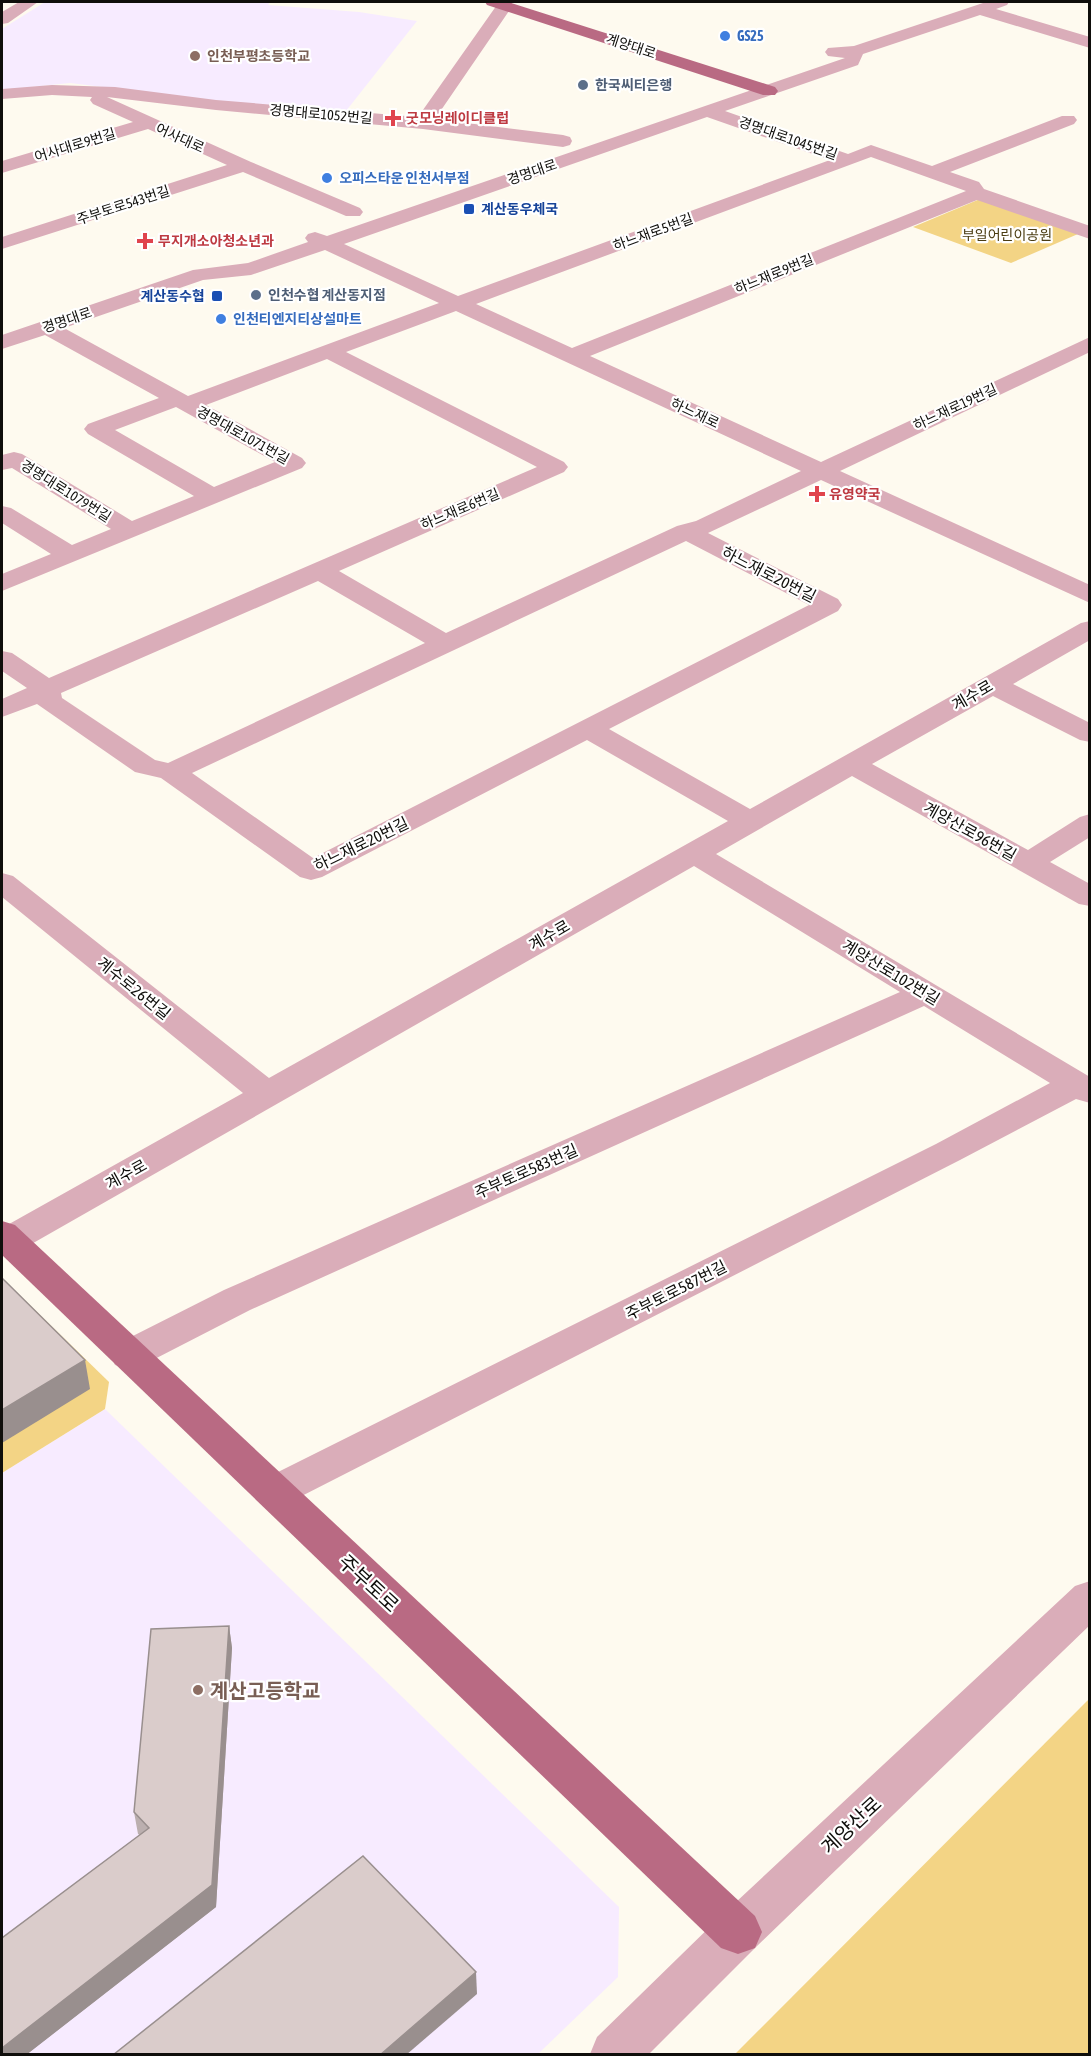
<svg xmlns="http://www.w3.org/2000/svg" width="1091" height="2056" font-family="'Asap Condensed','Noto Sans KR',sans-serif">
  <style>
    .industrial { fill: #f7ebff }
    .green { fill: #f3d485 }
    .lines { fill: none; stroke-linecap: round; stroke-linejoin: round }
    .minor { fill: #daadb9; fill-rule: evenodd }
    .major { fill: #b96a83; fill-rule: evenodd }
    .wall { fill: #bbafaf }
    .shaded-wall { fill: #998f8e }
    .building { fill: #dacccb; stroke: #998f8e; stroke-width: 1.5 }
    .shop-dot { fill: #3f7fe0; stroke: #fff; stroke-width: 2 }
    .education-dot { fill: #8d6e63; stroke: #fff; stroke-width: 2 }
    .service-dot { fill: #5c6f8a; stroke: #fff; stroke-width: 2 }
    .health-dot { fill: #e0444e; stroke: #fff; stroke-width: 2 }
    .transit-dot { fill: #1a4fb4; stroke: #fff; stroke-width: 2 }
    .labels { text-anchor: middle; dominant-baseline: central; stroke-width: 4.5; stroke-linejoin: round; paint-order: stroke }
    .far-shop-label { font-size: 14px; font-weight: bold; fill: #366cbe; stroke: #fff; text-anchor: start }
    .far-street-label { font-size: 14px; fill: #0f0e0b; stroke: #fff }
    .far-education-label { font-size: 14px; font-weight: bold; fill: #785e54; stroke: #fff; text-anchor: start }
    .far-service-label { font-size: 14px; font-weight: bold; fill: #4e5e75; stroke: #fff; text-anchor: start }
    .far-health-label { font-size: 14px; font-weight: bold; fill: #be3a42; stroke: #fff; text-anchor: start }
    .far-transit-label { font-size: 14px; font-weight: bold; fill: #164399; stroke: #fff; text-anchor: start }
    .far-park-label { font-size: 14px; fill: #4b3d13; stroke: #fff }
    .street-label { font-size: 16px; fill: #0f0e0b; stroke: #fff }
    .near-street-label { font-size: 20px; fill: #0f0e0b; stroke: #fff }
    .near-education-label { font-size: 20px; font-weight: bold; fill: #785e54; stroke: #fff; text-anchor: start }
  </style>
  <rect width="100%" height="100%" fill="#fefaef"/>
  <g class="industrial">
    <polygon points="45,2 270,2 268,5 359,12 417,21 346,111 218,101 70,83 2,90 2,29"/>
    <polygon points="105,1409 619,1907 618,1977 538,2054 2,2054 2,1473"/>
  </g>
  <g class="green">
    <polygon points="980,199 1078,234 1011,263 913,227"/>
    <polygon points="2,1278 109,1382 105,1409 2,1473"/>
    <polygon points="1089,1699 1089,2054 735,2054"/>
  </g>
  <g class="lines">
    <g class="minor">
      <polygon points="19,2 38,2 8,23 2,24 2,12"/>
      <polygon points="499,2 511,2 513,5 435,119 563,135 570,137 572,141 570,145 563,147 423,129 216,110 107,97 251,162 360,208 363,212 360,216 346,216 243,172 2,249 2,237 227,165 148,129 2,173 2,161 133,122 93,104 90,100 92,97 52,95 2,99 2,89 52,85 115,87 216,100 418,117"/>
      <path d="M986,2H1009L1007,5L996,9L1090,37V48L980,15L863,54L858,65L725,111L848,154L871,145L932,166L1062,116H1074L1077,120L1074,124L950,172L979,182L984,189L1090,226V239L977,200L590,356L821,462L1090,337V352L840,471L1090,585V603L821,480L708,533L838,599L842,605L838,611L609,729L750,809L1081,623L1090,621V640L1013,684L1090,723V742L1080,740L993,696L872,764L1028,850L1080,817L1090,814V837L1050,862L1090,884V906L1079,904L852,776L716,854L1090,1077V1103L1076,1099L960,1160L288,1503L274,1508L260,1503L254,1492L260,1481L936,1144L1050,1083L924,1006L250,1310L143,1365L129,1369L115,1365L110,1355L115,1345L224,1290L900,992L694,866L21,1250L8,1254L2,1252V1228L243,1093L2,897V873L13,876L269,1078L728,821L587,740L322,877L311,880L300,877L161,778L135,772L37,704L2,717V699L27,688L2,671V651L12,653L49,678L537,467L327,359L206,405L302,458L306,463L302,468L2,591V574L51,554L2,523V506L11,508L72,545L111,529L12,468L2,470V455L14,452L22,454L132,521L194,496L88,434L84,429L88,424L159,398L45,335L2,349V335L193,270L248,263L308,242L305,238L308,234L315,232L327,236L845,58L828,56L825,52L828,48L854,46ZM707,117L830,160L458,296L344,244ZM871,157L966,191L572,348L476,304ZM325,250L439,303L188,396L64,328L203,280L251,275ZM456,311L801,471L696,521L677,526L446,633L339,571L564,472L568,467L564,462L346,352ZM176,407L275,462L214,487L115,430ZM686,541L809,605L313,858L192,773ZM318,581L425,643L168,763L155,760L62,698L61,693Z"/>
      <polygon points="1090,1581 1090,1625 755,1948 649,2054 590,2054 597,2037 721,1916 1075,1586"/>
    </g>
    <g class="major">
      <polygon points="485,2 508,2 775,87 778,91 775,95 763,95 487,5"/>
      <polygon points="2,1221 15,1225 755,1916 762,1932 755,1948 738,1954 721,1948 2,1255"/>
    </g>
  </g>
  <polygon class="wall" points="229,1626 232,1648 216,1907 26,2055 2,2055 140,1835 138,1834 134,1812"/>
  <g class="shaded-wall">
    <polygon points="85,1360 90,1389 2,1443 2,1410"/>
    <polygon points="229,1626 232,1648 216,1907 26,2055 2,2055 2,2048 212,1885"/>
    <polygon points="476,1972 477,1994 406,2055 380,2055"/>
  </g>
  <g class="building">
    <polygon points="2,1278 85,1360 2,1410"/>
    <polygon points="229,1626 212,1885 2,2048 2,1938 149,1828 134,1812 151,1629"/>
    <polygon points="363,1856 476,1972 380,2055 113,2055"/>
  </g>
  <g class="shop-dot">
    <circle cx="725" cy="36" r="6"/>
    <circle cx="327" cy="178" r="6"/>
    <circle cx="221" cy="319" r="6"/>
  </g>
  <g class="education-dot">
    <circle cx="195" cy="56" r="6"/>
    <circle cx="198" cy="1690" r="6"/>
  </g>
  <g class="service-dot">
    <circle cx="583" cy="85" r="6"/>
    <circle cx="256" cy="295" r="6"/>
  </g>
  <g class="health-dot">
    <path d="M390 109h6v6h6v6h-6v6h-6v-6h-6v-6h6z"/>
    <path d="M142 232h6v6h6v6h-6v6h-6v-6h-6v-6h6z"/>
    <path d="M814 485h6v6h6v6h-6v6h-6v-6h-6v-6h6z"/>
  </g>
  <g class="transit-dot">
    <rect x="463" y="203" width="12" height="12" rx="3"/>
    <rect x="211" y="290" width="12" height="12" rx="3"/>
  </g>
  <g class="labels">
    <g class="far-shop-label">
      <text x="737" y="36">GS25</text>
      <text x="339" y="178">오피스타운 인천서부점</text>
      <text x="233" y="319">인천티엔지티상설마트</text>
    </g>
    <g class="far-street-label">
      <text transform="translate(631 46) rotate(18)">계양대로</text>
      <text transform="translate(321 114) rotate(5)">경명대로1052번길</text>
      <text transform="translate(180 138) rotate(24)">어사대로</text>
      <text transform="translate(788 138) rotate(19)">경명대로1045번길</text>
      <text transform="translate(75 145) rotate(-17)">어사대로9번길</text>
      <text transform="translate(532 172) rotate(-19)">경명대로</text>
      <text transform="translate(123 205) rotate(-18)">주부토로543번길</text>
      <text transform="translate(653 232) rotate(-20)">하느재로5번길</text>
      <text transform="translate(774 274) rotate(-22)">하느재로9번길</text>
      <text transform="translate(67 320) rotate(-19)">경명대로</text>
      <text transform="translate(955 407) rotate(-25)">하느재로19번길</text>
      <text transform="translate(695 413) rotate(25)">하느재로</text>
      <text transform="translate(243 435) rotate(29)">경명대로1071번길</text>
      <text transform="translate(66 491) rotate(32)">경명대로1079번길</text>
      <text transform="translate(460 509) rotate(-23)">하느재로6번길</text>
    </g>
    <g class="far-education-label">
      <text x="207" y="56">인천부평초등학교</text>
    </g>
    <g class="far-service-label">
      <text x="595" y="85">한국씨티은행</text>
      <text x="268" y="295">인천수협 계산동지점</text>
    </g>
    <g class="far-health-label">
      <text x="406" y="118">굿모닝레이디클럽</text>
      <text x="158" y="241">무지개소아청소년과</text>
      <text x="829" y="494">유영약국</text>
    </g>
    <g class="far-transit-label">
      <text x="481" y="209">계산동우체국</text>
      <text x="205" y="296" text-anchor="end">계산동수협</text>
    </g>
    <g class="far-park-label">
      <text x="1007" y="235">부일어린이공원</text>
    </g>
    <g class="street-label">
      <text transform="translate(769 574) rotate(27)">하느재로20번길</text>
      <text transform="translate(972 695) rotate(-30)">계수로</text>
      <text transform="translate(970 831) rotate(29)">계양산로96번길</text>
      <text transform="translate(361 844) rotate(-26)">하느재로20번길</text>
      <text transform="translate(549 935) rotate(-30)">계수로</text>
      <text transform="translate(891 972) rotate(31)">계양산로102번길</text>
      <text transform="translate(134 988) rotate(39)">계수로26번길</text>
      <text transform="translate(526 1171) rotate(-24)">주부토로583번길</text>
      <text transform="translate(126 1174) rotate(-29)">계수로</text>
      <text transform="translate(676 1290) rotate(-27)">주부토로587번길</text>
    </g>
    <g class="near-street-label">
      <text transform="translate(369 1583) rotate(43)">주부토로</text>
      <text transform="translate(851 1825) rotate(-43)">계양산로</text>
    </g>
    <g class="near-education-label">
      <text x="210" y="1690">계산고등학교</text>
    </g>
  </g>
  <rect width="1091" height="2056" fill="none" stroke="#0f0e0b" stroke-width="6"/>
</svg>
